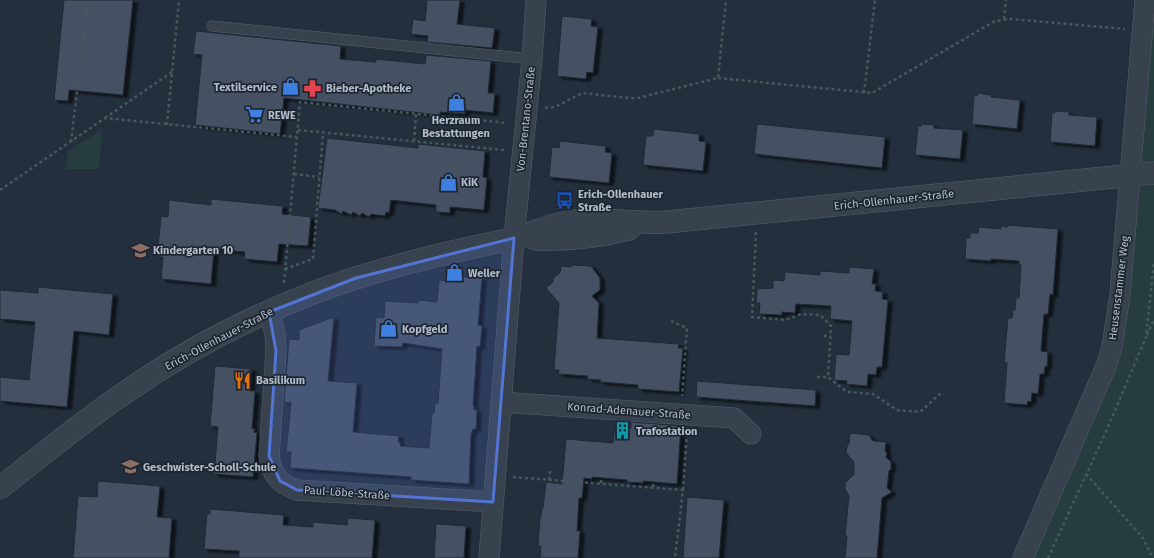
<svg xmlns="http://www.w3.org/2000/svg" width="1154" height="558" font-family="'Fira Sans',sans-serif">
  <style>
    .green { fill: #263c3f }
    .building { fill: #455162; stroke: #1f2835; filter: url(#shadow) }
    .lines { fill: none; stroke-linecap: round; stroke-linejoin: round }
    .service-casing { stroke: #565f6c; stroke-width: 11 }
    .minor-casing { stroke: #565f6c; stroke-width: 21 }
    .tertiary-casing { stroke: #565f6c; stroke-width: 23 }
    .path { stroke: #44595c; stroke-width: 2.5; stroke-dasharray: 3 3; stroke-linecap: butt }
    .service { stroke: #38414e; stroke-width: 10 }
    .minor { stroke: #38414e; stroke-width: 20 }
    .tertiary { stroke: #38414e; stroke-width: 22 }
    .marked { fill: #5274d3; fill-opacity: 0.2; stroke: #5274d3; stroke-width: 3; stroke-linejoin: round }
    .labels { text-anchor: middle; dominant-baseline: central; stroke-width: 3.5; stroke-linejoin: round; paint-order: stroke }
    .poi-label { font-size: 11px; font-weight: bold; fill: #b4bcc9; stroke: #1d2633; text-anchor: start }
    .street-label { font-size: 11px; fill: #b4bcc9; stroke: #1d2633 }
  </style>
  <defs>
    <filter id="shadow"><feDropShadow dx="4.5" dy="2.5" stdDeviation="1" flood-color="#0009"/></filter>
  </defs>
  <rect width="100%" height="100%" fill="#242f3e"/>
  <g class="green">
    <polygon points="1154,11 1154,558 1014,558 1096,369 1104,344 1109,308 1116,213 1138,211"/>
    <polygon points="102,130 99,169 65,169 68,151"/>
  </g>
  <g class="building">
    <polygon points="64,0 133,0 123,95 69,90 68,101 54,100"/>
    <polygon points="427,0 460,0 457,24 495,28 492,48 427,42 428,36 411,34 413,19 425,21"/>
    <polygon points="562,16 592,19 591,26 598,27 593,73 587,72 586,79 557,76"/>
    <polygon points="196,31 341,46 340,59 376,62 376,59 425,64 426,55 491,61 488,93 495,93 493,113 465,110 465,114 440,112 440,115 284,98 280,134 195,125 202,55 193,54"/>
    <polygon points="978,93 991,95 991,97 1020,100 1017,129 972,124 974,95 977,96"/>
    <polygon points="1055,111 1069,112 1069,115 1097,117 1095,146 1050,142 1052,113 1055,113"/>
    <polygon points="757,124 885,137 882,168 754,154"/>
    <polygon points="921,124 934,125 934,128 963,130 960,159 915,155 918,126 921,126"/>
    <polygon points="654,129 699,134 699,141 706,142 703,171 643,165 646,136 653,136"/>
    <polygon points="327,138 418,148 418,144 485,151 483,177 487,178 484,210 450,207 450,213 436,212 436,205 391,200 389,213 386,212 385,216 371,214 369,217 362,213 360,216 353,212 351,215 343,211 342,214 335,210 318,208"/>
    <polygon points="560,141 606,146 605,152 612,153 609,183 549,177 552,147 559,148"/>
    <polygon points="211,199 283,206 282,214 311,217 308,246 279,244 277,262 244,259 245,252 214,249 211,284 161,279 163,257 157,257 161,216 168,217 169,200 211,205"/>
    <polygon points="1008,225 1058,229 1053,295 1050,294 1048,314 1044,314 1041,351 1048,352 1047,367 1045,366 1044,374 1040,374 1038,394 1032,393 1031,402 1028,401 1027,405 1004,403 1007,363 1004,362 1008,318 1012,318 1013,310 1015,310 1016,298 1019,298 1021,265 1019,265 1019,261 991,259 991,261 965,259 966,238 970,238 970,233 978,233 979,227 1001,229 1001,226 1008,227"/>
    <polygon points="573,265 591,266 600,278 600,290 592,296 599,303 597,338 679,344 678,348 683,348 679,392 638,389 638,385 600,382 601,380 587,379 588,376 558,374 559,370 554,370 559,303 546,288 553,282 553,278 560,273 561,266 570,267"/>
    <polygon points="849,267 874,269 872,284 876,284 875,291 883,292 882,299 888,300 882,367 877,367 876,375 868,374 867,386 846,384 847,381 834,380 836,354 849,355 852,321 830,319 831,306 796,304 795,313 782,312 782,315 759,314 760,303 756,303 757,289 773,288 773,280 784,281 785,272 820,275 820,271 849,273"/>
    <polygon points="450,276 482,278 478,325 482,326 480,347 477,346 473,406 474,406 474,410 477,410 476,429 473,429 472,433 471,433 469,484 411,480 411,477 398,476 290,468 291,452 286,452 291,403 284,402 289,339 299,340 299,330 334,317 328,381 357,383 353,432 399,436 398,442 400,442 400,446 429,448 432,413 434,413 435,403 438,403 442,349 403,343 402,347 374,346 376,317 384,318 385,301 418,303 418,300 437,302 439,280 450,281"/>
    <polygon points="38,287 113,294 109,335 74,331 67,407 0,401 0,377 29,380 35,322 0,319 0,290 38,293"/>
    <polygon points="215,366 252,369 250,391 255,391 252,429 255,429 254,432 257,433 253,477 214,474 218,427 210,426"/>
    <polygon points="697,381 816,390 815,406 696,397"/>
    <polygon points="631,422 681,426 677,484 643,481 643,483 627,482 627,480 592,477 592,479 584,478 582,498 579,498 577,531 580,531 578,558 540,558 541,546 538,546 540,517 541,517 542,508 543,508 546,482 562,484 566,439 613,443 615,426 631,428"/>
    <polygon points="850,433 869,435 873,441 886,442 885,451 887,453 886,457 891,462 891,469 889,471 887,488 892,492 882,498 877,558 845,558 847,536 845,535 849,496 845,489 845,483 854,474 854,462 850,458 846,452 847,446 849,444"/>
    <polygon points="98,481 160,486 157,517 172,518 169,558 73,558 78,496 97,497"/>
    <polygon points="687,497 724,500 719,558 683,558"/>
    <polygon points="210,509 284,515 283,525 313,527 313,522 347,525 348,518 375,520 372,558 239,558 239,551 204,549 207,513 210,514"/>
    <polygon points="436,524 466,526 464,558 434,558"/>
  </g>
  <g class="lines">
    <defs>
      <polyline id="service" points="212,26 532,59"/>
      <g id="minor">
        <path d="M269,312L275,334L276,351L269,456C272,475 279,484 297,490L493,502"/>
        <polyline points="501,402 734,418 751,434"/>
        <polyline points="489,558 514,238 532,59 536,0"/>
        <polyline points="1023,558 1106,366 1111,351 1114,334 1120,294 1145,0"/>
      </g>
      <g id="tertiary">
        <path d="M535,239C567,240 598,237 629,229"/>
        <path d="M0,488C40,457 80,423 123,394C183,352 250,317 318,291C380,268 443,253 507,240C528,236 547,225 567,222C600,217 634,224 667,222L1154,173"/>
      </g>
    </defs>
    <use href="#service" class="service-casing"/>
    <use href="#minor" class="minor-casing"/>
    <use href="#tertiary" class="tertiary-casing"/>
    <g class="path">
      <polyline points="1004,19 1006,0"/>
      <polyline points="718,78 872,93 995,21 1011,19 1125,29"/>
      <polyline points="864,93 875,0"/>
      <polyline points="545,108 555,107 582,93 629,98 638,98 718,78 726,0"/>
      <polyline points="105,118 172,72"/>
      <polyline points="167,125 179,0"/>
      <polyline points="298,130 504,150"/>
      <polyline points="414,141 416,114"/>
      <polyline points="71,142 88,0"/>
      <polyline points="294,174 319,177"/>
      <polyline points="0,190 105,118 297,137"/>
      <polyline points="756,232 752,317 786,320 801,314 820,315 831,326 828,377 847,392 873,394 897,410 920,412 941,393"/>
      <polyline points="285,269 313,259 323,133"/>
      <polyline points="284,283 300,102 507,123"/>
      <polyline points="671,321 687,328 682,396"/>
      <polyline points="1147,335 1154,320"/>
      <polyline points="824,336 831,336"/>
      <polyline points="817,377 828,377"/>
      <polyline points="1086,474 1143,538 1153,558"/>
      <polyline points="513,477 683,490 675,558"/>
      <polyline points="549,480 550,471"/>
      <polyline points="601,483 602,474"/>
      <polyline points="653,487 654,480"/>
      <polyline points="683,490 687,432"/>
      <polyline points="1048,558 1108,427 1146,337 1154,261"/>
    </g>
    <use href="#service" class="service"/>
    <use href="#minor" class="minor"/>
    <use href="#tertiary" class="tertiary"/>
  </g>
  <path class="marked" d="M514,238L493,502L297,490L280,481L269,456L276,351L269,312L356,278Z"/>
  <defs>
    <symbol id="shop-bare" viewBox="-9 -9 18 18"><path d="M-5-2.5h2.3a2.7 3.5 0 0 1 5.4 0H5L5.5 6h-11ZM-1.5-2.5h3a1.5 2.3 0 0 0-3 0Z" fill="#3f7fe0" stroke="#1d2633" stroke-width="2.5" paint-order="stroke"/></symbol>
    <symbol id="pharmacy-bare" viewBox="-9 -9 18 18"><path d="M-2-6h4v4h4v4h-4v4h-4v-4h-4v-4h4Z" fill="#e0444e" stroke="#1d2633" stroke-width="2.5" paint-order="stroke"/></symbol>
    <symbol id="supermarket-bare" viewBox="-9 -9 18 18"><path d="M-6-5.5h2.5l.6 2H6L4.5 2H-2.5L-4.4-4H-6ZM-1.5 3.2a1.3 1.3 0 1 0 .1 0ZM3 3.2a1.3 1.3 0 1 0 .1 0Z" fill="#3f7fe0" stroke="#1d2633" stroke-width="2.5" paint-order="stroke"/></symbol>
    <symbol id="bus-bare" viewBox="-9 -9 18 18"><path d="M-5-6H5V4H4V6H2V4H-2V6H-4V4H-5ZM-3.5-4V0h7V-4ZM-3.5 1.2v1.5H-2V1.2ZM2 1.2v1.5H3.5V1.2Z" fill="#1a4fb4" stroke="#1d2633" stroke-width="2.5" paint-order="stroke"/></symbol>
    <symbol id="school-bare" viewBox="-9 -9 18 18"><path d="M0-5L7-2L0 1L-7-2ZM-4 1L0 2.5L4 1V4Q0 6-4 4Z" fill="#8d6e63" stroke="#1d2633" stroke-width="2.5" paint-order="stroke"/></symbol>
    <symbol id="restaurant-bare" viewBox="-9 -9 18 18"><path d="M-5-6h1v4h1v-4h1v4h1v-4h1v5L-1.5 .5V6h-2V.5L-5-1ZM5-6V6H3V1.5H1.5Q1.5-4 5-6Z" fill="#e8710a" stroke="#1d2633" stroke-width="2.5" paint-order="stroke"/></symbol>
    <symbol id="building-bare" viewBox="-9 -9 18 18"><path d="M-4-6H4V6H1V3H-1V6H-4ZM-2.5-4.3h1.7v1.8h-1.7ZM.8-4.3h1.7v1.8H.8ZM-2.5-1h1.7V.8h-1.7ZM.8-1h1.7V.8H.8Z" fill="#0f9aa8" stroke="#1d2633" stroke-width="2.5" paint-order="stroke"/></symbol>
  </defs>
  <g fill-rule="evenodd">
    <use href="#shop-bare" x="278" y="74" width="25" height="25"/>
    <use href="#pharmacy-bare" x="300" y="76" width="25" height="25"/>
    <use href="#shop-bare" x="444" y="90" width="25" height="25"/>
    <use href="#supermarket-bare" x="242" y="102" width="25" height="25"/>
    <use href="#shop-bare" x="436" y="170" width="25" height="25"/>
    <use href="#bus-bare" x="552" y="188" width="25" height="25"/>
    <use href="#school-bare" x="128" y="238" width="25" height="25"/>
    <use href="#shop-bare" x="442" y="260" width="25" height="25"/>
    <use href="#shop-bare" x="376" y="316" width="25" height="25"/>
    <use href="#restaurant-bare" x="230" y="368" width="25" height="25"/>
    <use href="#building-bare" x="610" y="418" width="25" height="25"/>
    <use href="#school-bare" x="118" y="454" width="25" height="25"/>
  </g>
  <g class="labels">
    <g class="poi-label">
      <text x="277" y="87" text-anchor="end">Textilservice</text>
      <text x="326" y="88">Bieber-Apotheke</text>
      <text x="268" y="115">REWE</text>
      <text x="456" y="120" text-anchor="middle">Herzraum<tspan x="456" dy="13">Bestattungen</tspan></text>
      <text x="461" y="182">KiK</text>
      <text x="578" y="194">Erich-Ollenhauer<tspan x="578" dy="13">Straße</tspan></text>
      <text x="153" y="250">Kindergarten 10</text>
      <text x="468" y="273">Weller</text>
      <text x="402" y="329">Kopfgeld</text>
      <text x="256" y="380">Basilikum</text>
      <text x="636" y="431">Trafostation</text>
      <text x="143" y="467">Geschwister-Scholl-Schule</text>
    </g>
    <g class="street-label">
      <text transform="translate(526 119) rotate(-84)">Von-Brentano-Straße</text>
      <text transform="translate(894 200) rotate(-6)">Erich-Ollenhauer-Straße</text>
      <text transform="translate(1119 288) rotate(-83)">Heusenstammer Weg</text>
      <text transform="translate(219 339) rotate(-28)">Erich-Ollenhauer-Straße</text>
      <text transform="translate(629 411) rotate(4)">Konrad-Adenauer-Straße</text>
      <text transform="translate(347 493) rotate(4)">Paul-Löbe-Straße</text>
    </g>
  </g>
</svg>
